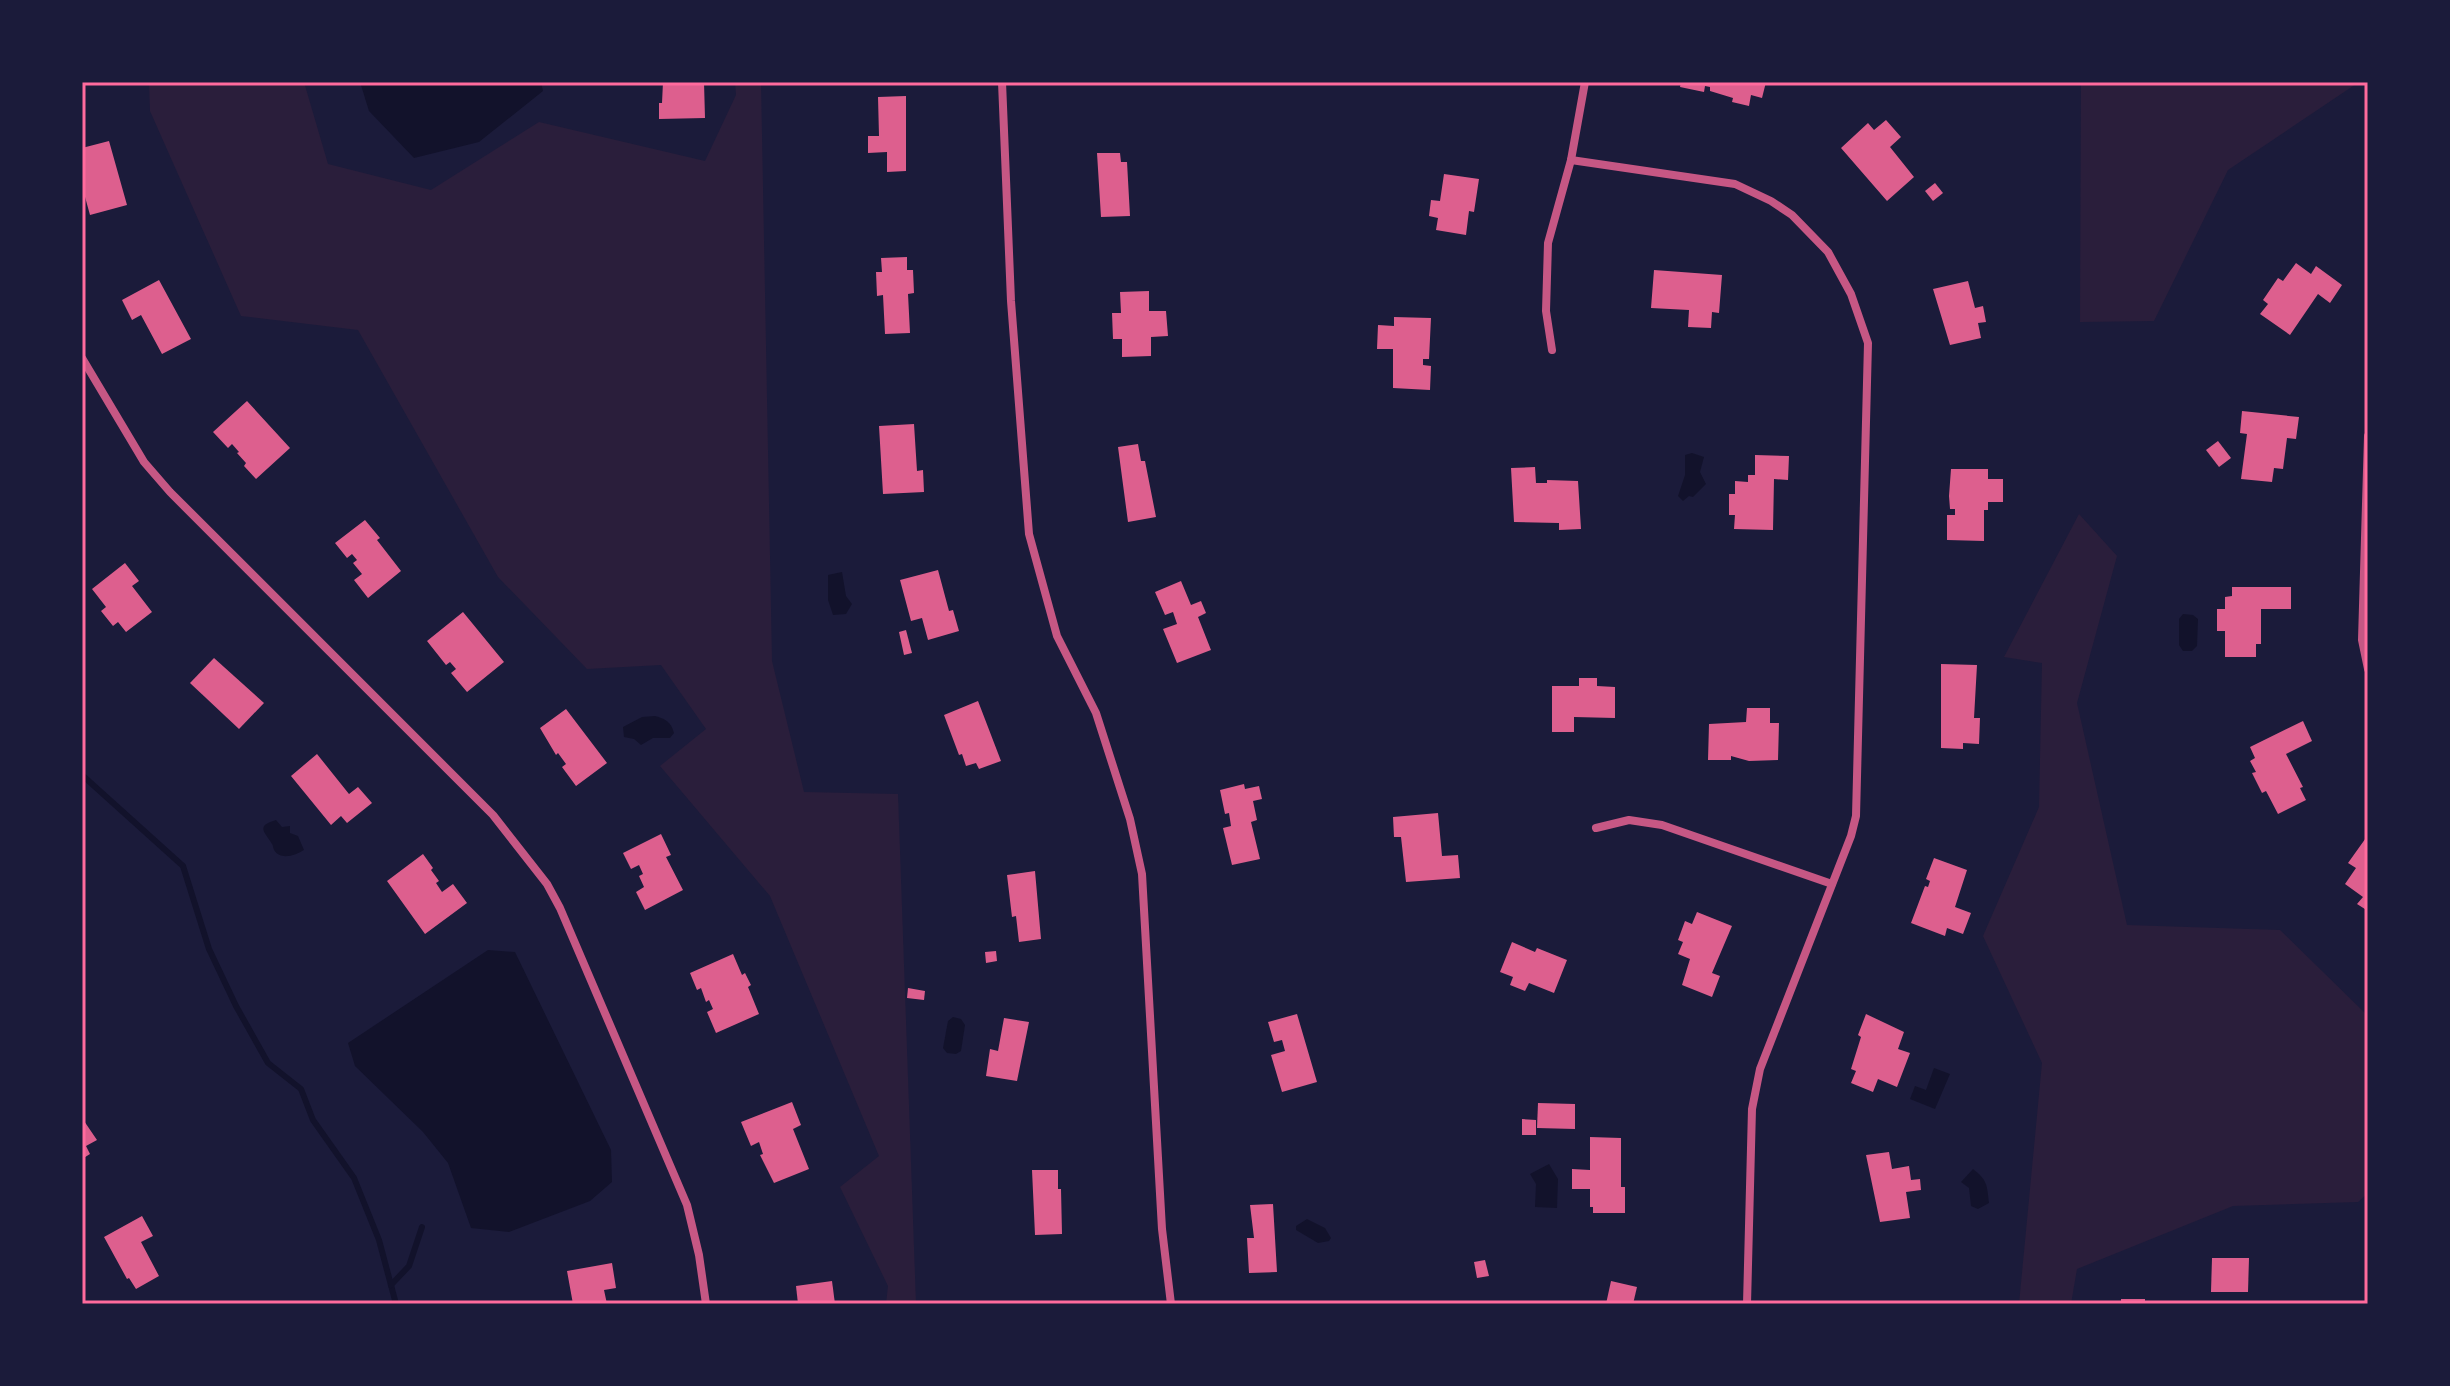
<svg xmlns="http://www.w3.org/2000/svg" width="2450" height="1386" font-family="Cabin,sans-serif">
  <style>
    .green { fill: #2a1e3b }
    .water { fill: #12122b }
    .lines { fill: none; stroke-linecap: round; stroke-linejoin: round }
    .stream { stroke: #12122b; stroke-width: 6 }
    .building { fill: #dd5f8e }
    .minor { stroke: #c65784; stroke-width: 8 }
    .neatline { fill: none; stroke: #ff6b9d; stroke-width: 3 }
  </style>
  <rect width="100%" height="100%" fill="#1b1b3a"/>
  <g class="green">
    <polygon points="149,82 304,82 328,164 431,190 539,122 705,161 736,95 735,82 761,82 772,661 804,792 898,794 916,1304 886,1304 888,1286 840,1187 879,1156 770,896 660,766 706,729 661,665 587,669 498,577 358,330 241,316 150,111"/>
    <polygon points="2081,82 2359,82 2228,170 2154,321 2080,322"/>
    <polygon points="2079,514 2117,556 2077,703 2127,925 2280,930 2368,1016 2368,1193 2358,1202 2233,1206 2077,1269 2071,1304 2019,1304 2042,1063 1983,936 2039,807 2042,663 2004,657"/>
  </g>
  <g class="water">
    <polygon points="360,82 541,82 543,91 479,142 414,158 369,111"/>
    <polygon points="1692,453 1704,457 1700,472 1706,484 1693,497 1689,496 1683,501 1678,496 1685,475 1685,455"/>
    <polygon points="842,572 846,596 852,604 846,614 833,615 828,600 828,575"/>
    <polygon points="2183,614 2193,615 2198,619 2197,646 2192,651 2183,651 2179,645 2179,619"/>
    <path d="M655,716C665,719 671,721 674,733L670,738H653L641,745L634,739L624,737L623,727L642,717Z"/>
    <path d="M276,820L282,827L290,826V833L298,836L304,850C296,855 281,861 274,850C273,848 273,845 272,844C265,832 255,826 276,820Z"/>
    <polygon points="488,950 515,952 611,1150 612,1182 590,1201 509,1232 471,1228 448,1163 423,1132 355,1066 348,1043"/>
    <polygon points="953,1017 961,1019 965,1025 961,1051 956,1054 947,1053 943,1048 948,1021"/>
    <polygon points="1934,1068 1950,1074 1935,1109 1910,1099 1915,1086 1926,1090"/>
    <polygon points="1549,1164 1558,1179 1557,1208 1535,1207 1536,1184 1530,1174"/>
    <path d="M1973,1169C1987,1180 1987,1184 1989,1203L1978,1209L1971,1206L1969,1188L1961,1182Z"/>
    <polygon points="1307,1219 1325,1228 1331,1238 1329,1241 1318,1243 1296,1230 1296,1226"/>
  </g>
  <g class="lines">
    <g class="stream">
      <polyline points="82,775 183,866 209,949 236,1006 268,1063 301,1089 313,1120 354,1178 379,1240 396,1304"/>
      <polyline points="391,1285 409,1266 422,1227"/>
    </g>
  </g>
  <g class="building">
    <polygon points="663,82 704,82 705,118 659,119 659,103 662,103"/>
    <polygon points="1681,82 1766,82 1762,98 1751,95 1749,106 1732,102 1733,98 1710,91 1710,87 1705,86 1704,92 1680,87"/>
    <polygon points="906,96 906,171 887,172 887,152 868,153 868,136 879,136 878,97"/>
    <polygon points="1886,120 1901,137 1890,147 1914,177 1887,201 1841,148 1868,123 1874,130"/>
    <polygon points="109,141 127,205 90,215 82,186 82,172 84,171 82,148"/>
    <polygon points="1097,153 1120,153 1121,162 1127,162 1130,216 1101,217"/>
    <polygon points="1444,174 1479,179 1474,212 1469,211 1466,235 1436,230 1438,218 1429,216 1431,200 1440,201"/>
    <polygon points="1935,183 1943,193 1933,201 1925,191"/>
    <polygon points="907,257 907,270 913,270 914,293 908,294 910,333 885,334 883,295 877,296 876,272 882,272 881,258"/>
    <polygon points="2296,263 2311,274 2316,266 2342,285 2330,303 2318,294 2290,335 2260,314 2268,304 2263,300 2278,278 2283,281"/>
    <polygon points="1654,270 1722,275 1719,313 1712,312 1711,328 1688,327 1689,310 1651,308"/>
    <polygon points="159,280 191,339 162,354 141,315 132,320 122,300"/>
    <polygon points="1968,281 1975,308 1983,306 1986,322 1978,323 1981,338 1950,345 1933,289"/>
    <polygon points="1149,291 1149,311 1166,311 1168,336 1151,337 1151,356 1122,357 1122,339 1113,339 1112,313 1121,313 1120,292"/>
    <polygon points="1394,317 1431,318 1429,359 1423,359 1423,365 1431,366 1430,390 1393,388 1393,349 1377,349 1378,325 1394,326"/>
    <polygon points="247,401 290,448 256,479 244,466 246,463 237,453 239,452 232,444 228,448 213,432"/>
    <polygon points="2242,411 2299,417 2296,439 2287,438 2283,469 2274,468 2272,482 2241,479 2247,434 2240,433"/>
    <polygon points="914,424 917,471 923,470 924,492 883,494 879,426"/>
    <polygon points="2218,441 2231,458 2219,467 2206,450"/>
    <polygon points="1138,444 1141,461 1145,461 1156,517 1128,522 1118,447"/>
    <polygon points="1755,455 1789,456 1788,480 1774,479 1773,530 1734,529 1735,515 1729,515 1729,494 1735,494 1735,481 1748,482 1748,475 1755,475"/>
    <polygon points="1535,467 1536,483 1547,483 1547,480 1578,481 1581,529 1559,530 1559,523 1514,522 1511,468"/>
    <polygon points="1951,469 1988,469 1988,479 2003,479 2003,502 1988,502 1988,510 1984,510 1984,541 1947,540 1947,515 1955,515 1955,509 1950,509 1949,496"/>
    <polygon points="365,520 380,538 377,540 401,571 368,598 354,580 362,574 353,563 357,560 352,554 347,558 335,543"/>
    <polygon points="125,563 139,581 132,586 152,612 126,632 118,622 113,626 101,611 106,607 92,589"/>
    <polygon points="938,570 949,611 953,610 959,631 928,640 922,618 911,621 900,580"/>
    <polygon points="1181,581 1191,605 1201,601 1206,613 1198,617 1211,650 1177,663 1163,629 1177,624 1173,612 1165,615 1155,592"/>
    <polygon points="2232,587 2291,587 2291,609 2261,609 2261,644 2256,644 2256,657 2225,657 2225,631 2217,631 2217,609 2225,609 2225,597 2232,596"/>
    <polygon points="463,612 504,662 467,692 451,673 456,669 450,662 446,665 427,641"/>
    <polygon points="906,630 912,653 904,655 899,632"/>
    <polygon points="214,658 264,703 239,729 190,683"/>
    <polygon points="1941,664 1977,665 1974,718 1980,718 1979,744 1963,743 1963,749 1941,748"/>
    <polygon points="1579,678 1597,678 1597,686 1615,687 1615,718 1574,717 1574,732 1552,732 1552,686 1579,686"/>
    <polygon points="978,701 1001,761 979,769 976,763 966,766 962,754 959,755 944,715"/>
    <polygon points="1747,708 1770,708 1770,723 1779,723 1778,760 1749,761 1731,756 1731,760 1708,760 1709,724 1746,722"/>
    <polygon points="566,709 607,763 576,786 562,767 566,764 558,753 556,755 540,728"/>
    <polygon points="2303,721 2312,741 2286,754 2303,787 2300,788 2306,800 2278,814 2266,791 2262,793 2252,773 2256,772 2250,761 2255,758 2250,747"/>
    <polygon points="317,754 349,794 358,787 372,803 347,823 341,816 331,825 291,776"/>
    <polygon points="1244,784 1245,789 1259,786 1262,799 1253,801 1257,820 1251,822 1260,859 1232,865 1223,828 1231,826 1229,813 1225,814 1220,790"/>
    <polygon points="1438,813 1442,856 1458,855 1460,878 1406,882 1401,837 1394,837 1393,817"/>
    <polygon points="661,834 671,855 666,857 683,890 645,910 636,892 644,887 639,876 643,874 639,865 631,869 623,853"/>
    <polygon points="2368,835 2368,911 2357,904 2363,897 2345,884 2356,868 2348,863"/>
    <polygon points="423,854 433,868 431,870 439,881 436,883 442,892 453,884 467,903 425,934 387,881"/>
    <polygon points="1934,858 1967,870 1955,907 1971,913 1963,934 1947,928 1945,936 1911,923 1925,886 1928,887 1930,881 1926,879"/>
    <polygon points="1035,871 1041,939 1019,942 1016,916 1012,917 1007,875"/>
    <polygon points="1697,912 1732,926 1712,973 1720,976 1712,997 1682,985 1690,959 1678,954 1683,942 1678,940 1685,921 1692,924"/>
    <polygon points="1512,942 1535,952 1537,948 1567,960 1554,993 1529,983 1525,991 1510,985 1513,977 1500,972"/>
    <polygon points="996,951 997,961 986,963 985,952"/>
    <polygon points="733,954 742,975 745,973 751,985 748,987 759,1014 716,1033 707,1012 713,1009 709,1000 706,1002 701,988 697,990 690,973"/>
    <polygon points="908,988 925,991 924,1000 907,998"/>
    <polygon points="1297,1014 1317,1082 1282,1092 1271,1055 1285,1051 1282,1040 1274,1042 1268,1022"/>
    <polygon points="1866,1014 1904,1032 1898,1049 1910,1053 1897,1087 1878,1079 1873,1092 1851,1083 1856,1071 1851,1069 1861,1037 1858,1035"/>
    <polygon points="1004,1018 1029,1022 1017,1081 986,1076 990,1049 998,1051"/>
    <polygon points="792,1102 801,1125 793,1129 809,1169 774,1183 760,1155 763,1154 759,1142 751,1146 741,1122"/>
    <polygon points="1538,1103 1575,1104 1575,1129 1537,1128"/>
    <polygon points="82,1118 97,1140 86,1146 90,1154 82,1159"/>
    <polygon points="1522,1119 1536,1120 1536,1135 1522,1135"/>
    <polygon points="1590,1137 1621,1138 1621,1187 1625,1187 1625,1213 1593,1213 1593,1207 1590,1207 1590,1189 1572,1189 1572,1169 1590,1170"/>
    <polygon points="1889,1152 1892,1169 1909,1166 1911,1180 1920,1179 1921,1190 1906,1192 1910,1218 1880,1222 1866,1155"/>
    <polygon points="1032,1170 1058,1170 1058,1189 1061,1189 1062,1234 1035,1235"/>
    <polygon points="1273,1204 1277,1272 1249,1273 1247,1238 1254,1238 1250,1205"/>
    <polygon points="142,1216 153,1236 141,1242 159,1276 136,1289 129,1278 127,1279 104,1237"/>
    <polygon points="2212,1258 2249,1258 2248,1292 2211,1292"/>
    <polygon points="1485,1260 1489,1276 1477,1278 1474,1262"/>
    <polygon points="612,1263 616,1288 604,1290 607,1304 573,1304 567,1271"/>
    <polygon points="832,1281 835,1304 798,1304 796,1286"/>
    <polygon points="1611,1281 1637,1287 1633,1304 1606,1304"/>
    <rect x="2121" y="1299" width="24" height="5"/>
  </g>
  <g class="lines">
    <g class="minor">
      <polyline points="1002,82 1011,301 1029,534 1057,636 1096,713 1130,819 1142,874 1162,1229 1171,1304"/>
      <polyline points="1571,160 1735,184 1771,201 1792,215 1828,252 1851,294 1868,343 1856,816 1851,836 1760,1069 1752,1109 1747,1304"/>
      <polyline points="1552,350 1546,311 1548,243 1571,160 1585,82"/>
      <polyline points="82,358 144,462 170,492 493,815 547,884 560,908 687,1205 699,1255 706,1304"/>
      <polyline points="2368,436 2362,640 2368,669"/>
      <polyline points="1596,828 1629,820 1662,825 1832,884"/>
    </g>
  </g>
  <rect width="2450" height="1386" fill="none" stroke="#1b1b3a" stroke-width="168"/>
  <rect x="84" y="84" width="2282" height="1218" class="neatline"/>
</svg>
